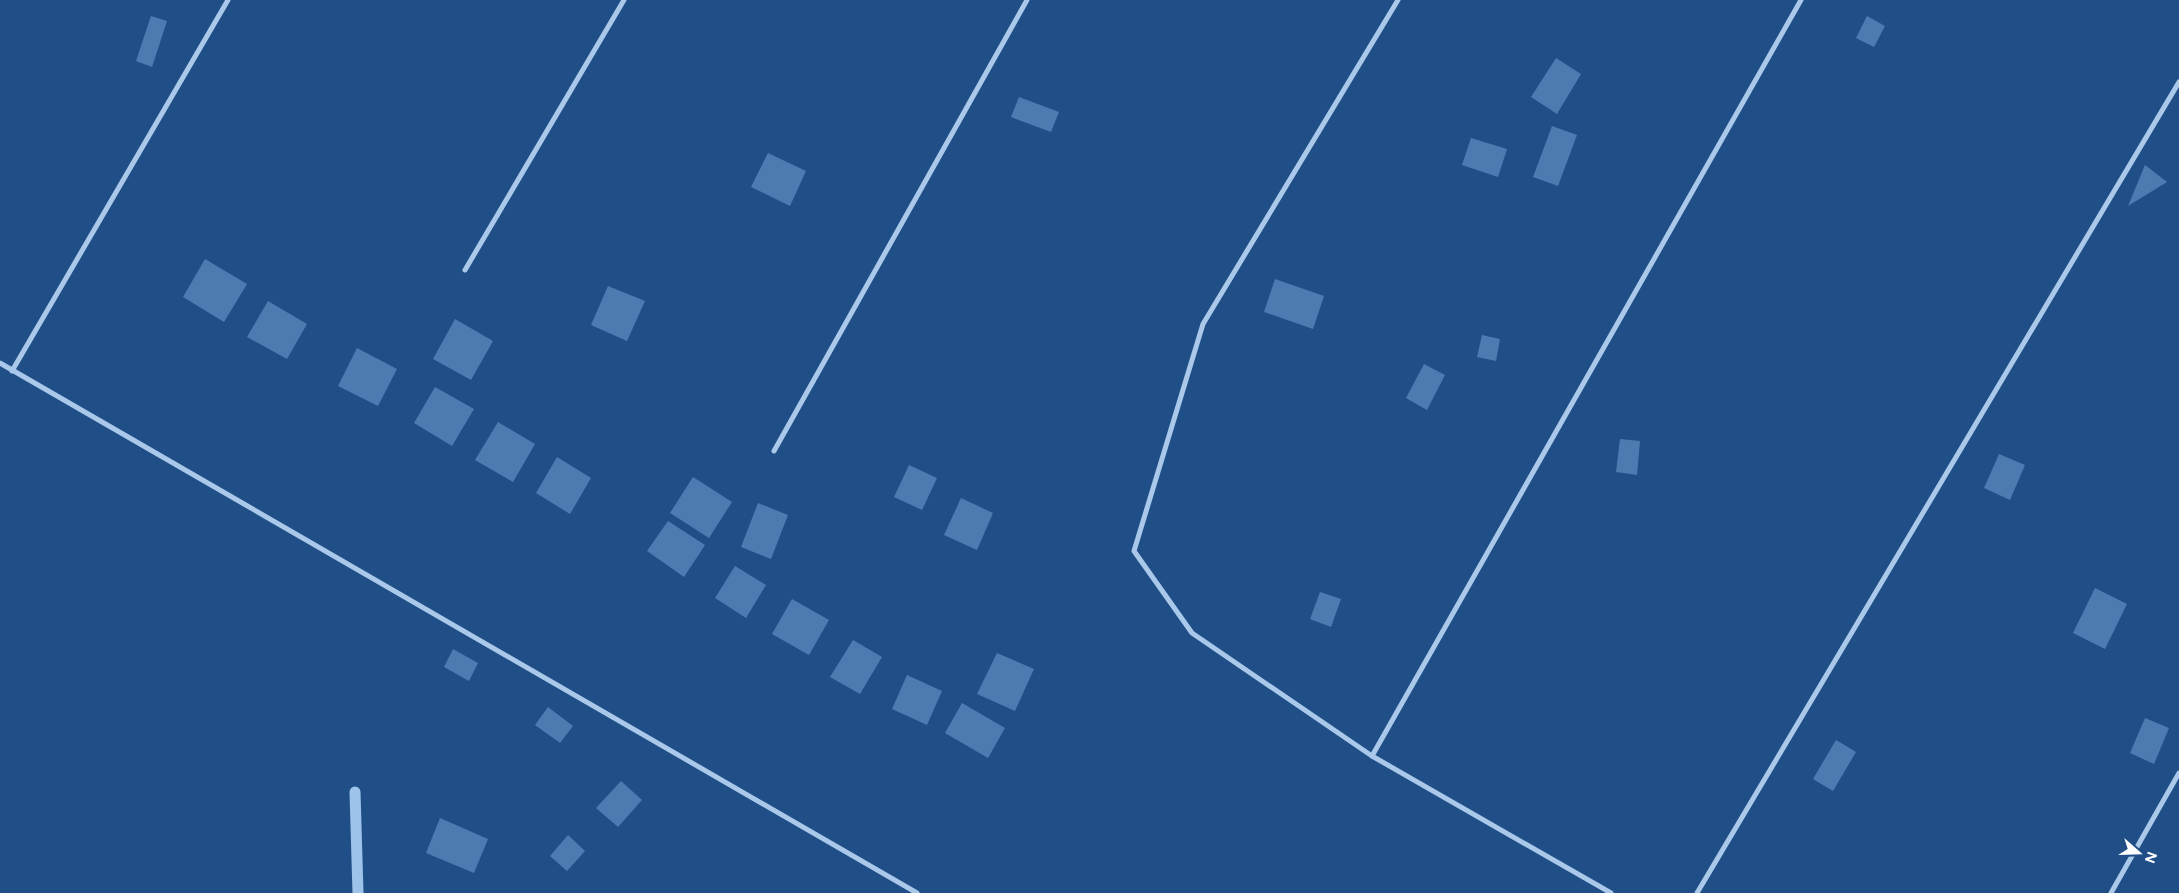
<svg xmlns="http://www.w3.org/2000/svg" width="2179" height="893" font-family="Figtree,sans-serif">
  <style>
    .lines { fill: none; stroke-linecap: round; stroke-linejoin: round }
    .stream { stroke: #9ec3eb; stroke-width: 11 }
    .building { fill: #4d7bb1 }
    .minor { stroke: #aac8ea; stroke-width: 5 }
  </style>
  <rect width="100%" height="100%" fill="#204f87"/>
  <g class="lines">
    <polyline class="stream" points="355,792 358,893"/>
  </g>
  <g class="building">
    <polygon points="151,16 167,21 152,67 136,61"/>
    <polygon points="1867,16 1885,26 1874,47 1856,38"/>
    <polygon points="1556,58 1581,74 1557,114 1531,97"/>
    <polygon points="1019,97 1059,112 1051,132 1011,117"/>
    <polygon points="1552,126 1577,135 1558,186 1533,177"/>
    <polygon points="1471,138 1507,149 1498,177 1462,165"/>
    <polygon points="768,153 806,171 790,206 751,187"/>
    <polygon points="2145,165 2167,182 2128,206"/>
    <polygon points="205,259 247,284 224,322 183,297"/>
    <polygon points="1275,279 1324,296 1313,329 1264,312"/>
    <polygon points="608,286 645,301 627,341 591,325"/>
    <polygon points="268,301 307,324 287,359 247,337"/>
    <polygon points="455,319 493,341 471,380 433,359"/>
    <polygon points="1482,335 1500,339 1496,361 1477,357"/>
    <polygon points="357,348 397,369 378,406 338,386"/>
    <polygon points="1424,364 1445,375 1427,410 1406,398"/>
    <polygon points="435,387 474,409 452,446 414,423"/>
    <polygon points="498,422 535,444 513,482 475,460"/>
    <polygon points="1620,439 1640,441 1637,475 1616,472"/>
    <polygon points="1999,454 2025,465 2010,500 1984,488"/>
    <polygon points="557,457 591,478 570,514 536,493"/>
    <polygon points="909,465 937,478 922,510 894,497"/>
    <polygon points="693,477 732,502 709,538 670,513"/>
    <polygon points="961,498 993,513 977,550 944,535"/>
    <polygon points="758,503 788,515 771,559 741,547"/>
    <polygon points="668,521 705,545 684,577 647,551"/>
    <polygon points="735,566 766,585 746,618 715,598"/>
    <polygon points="2095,588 2127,604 2105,649 2073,633"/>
    <polygon points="1320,592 1341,599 1331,627 1310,619"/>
    <polygon points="792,599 829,620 809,655 772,634"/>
    <polygon points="853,640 882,657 860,694 830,677"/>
    <polygon points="453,649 478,663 469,681 444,667"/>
    <polygon points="997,653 1034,669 1015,711 977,694"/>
    <polygon points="907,675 942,691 927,725 892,709"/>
    <polygon points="962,703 1005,728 988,758 945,733"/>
    <polygon points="548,707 573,726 560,743 535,725"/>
    <polygon points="2145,718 2169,728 2154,764 2130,753"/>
    <polygon points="1836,740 1856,752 1833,791 1813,779"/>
    <polygon points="621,781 642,800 618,827 596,808"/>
    <polygon points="440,818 488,839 474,873 426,853"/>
    <polygon points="568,835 585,851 567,871 550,856"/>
  </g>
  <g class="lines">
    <g class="minor">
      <polyline points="1398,0 1203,324 1134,551 1192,633 1372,756 1611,893"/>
      <polyline points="465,270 624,0"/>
      <polyline points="0,363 917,893"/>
      <polyline points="12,371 228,0"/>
      <polyline points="774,451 1027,0"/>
      <polyline points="1372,756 1801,0"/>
      <polyline points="1697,893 2179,82"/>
      <polyline points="2111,893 2179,773"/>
    </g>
  </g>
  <g transform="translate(2139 853) rotate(110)" stroke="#204f87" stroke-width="4" paint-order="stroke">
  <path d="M0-4L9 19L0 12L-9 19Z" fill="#ffffff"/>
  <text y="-8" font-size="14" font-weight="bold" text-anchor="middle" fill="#ffffff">N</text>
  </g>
</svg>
